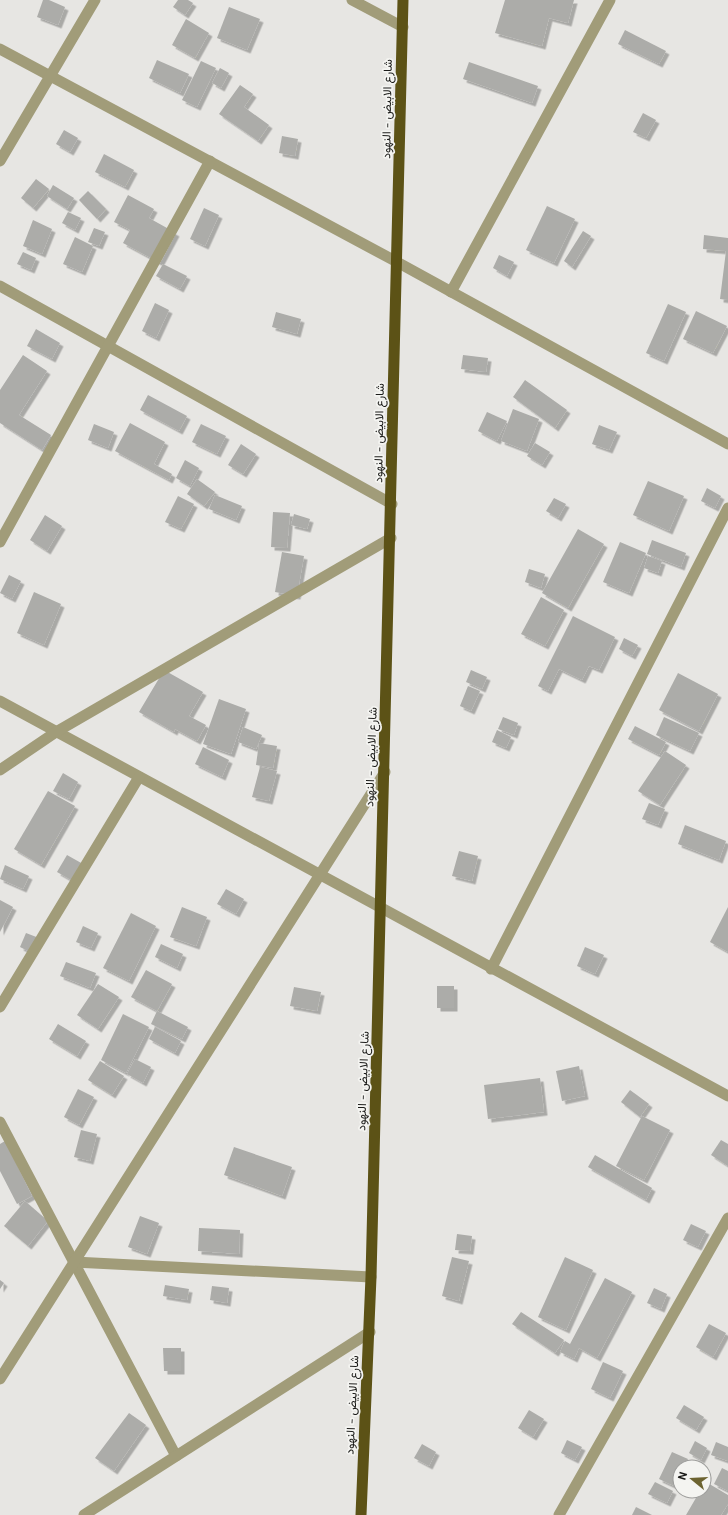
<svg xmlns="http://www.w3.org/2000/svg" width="728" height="1515" font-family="Georgia,Vazirmatn,serif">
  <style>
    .building { fill: #acaca9; filter: url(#shadow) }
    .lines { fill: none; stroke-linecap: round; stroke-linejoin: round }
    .minor { stroke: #a19c79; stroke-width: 11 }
    .trunk { stroke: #5c5216; stroke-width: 11 }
    .labels { text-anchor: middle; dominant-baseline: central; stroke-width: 3.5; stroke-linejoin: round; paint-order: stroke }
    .street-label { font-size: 12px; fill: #1b1b19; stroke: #f4f4f1 }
  </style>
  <defs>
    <filter id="shadow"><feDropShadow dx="3.5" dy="3.5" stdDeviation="0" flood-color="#0004"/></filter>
  </defs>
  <rect width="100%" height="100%" fill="#e7e6e3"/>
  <g class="building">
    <polygon points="43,0 49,0 65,7 58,25 37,17"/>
    <polygon points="178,0 188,0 193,3 185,15 173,7"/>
    <polygon points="505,0 574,0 568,23 549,18 542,46 495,33"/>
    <polygon points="229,7 260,19 247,50 217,38"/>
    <polygon points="186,19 209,33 195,58 172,45"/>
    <polygon points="625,30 666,51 659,64 618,44"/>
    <polygon points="157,60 189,74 180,93 149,78"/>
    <polygon points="201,61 216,68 197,107 182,100"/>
    <polygon points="469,62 538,86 532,103 463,79"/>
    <polygon points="220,68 229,73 221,88 212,83"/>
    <polygon points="240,85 253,94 244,107 269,125 258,141 219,114"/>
    <polygon points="643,113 656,120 646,138 633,132"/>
    <polygon points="64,130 78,138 70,152 56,144"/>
    <polygon points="282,136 298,139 295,156 279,153"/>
    <polygon points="104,154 134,170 125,187 95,172"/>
    <polygon points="36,179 49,189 33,208 21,198"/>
    <polygon points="53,185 74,198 67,209 47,196"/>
    <polygon points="88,191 106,209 97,219 79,200"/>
    <polygon points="128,195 154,209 149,218 176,233 160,263 123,243 130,230 114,222"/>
    <polygon points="547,206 575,219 554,263 526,250"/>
    <polygon points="204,208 219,215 205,246 190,239"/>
    <polygon points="68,212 81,218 75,230 62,223"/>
    <polygon points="33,220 52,229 42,254 23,246"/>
    <polygon points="94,228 105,232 99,246 88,242"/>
    <polygon points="583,231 591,236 572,267 564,261"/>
    <polygon points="704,235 728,238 728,300 720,299 726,251 703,249"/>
    <polygon points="75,237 93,246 82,272 63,264"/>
    <polygon points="23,252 36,258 31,270 17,264"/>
    <polygon points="499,255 514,262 507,276 493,268"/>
    <polygon points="163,264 187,276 180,289 156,276"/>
    <polygon points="155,303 169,310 156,338 142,331"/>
    <polygon points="668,304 686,312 664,361 646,353"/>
    <polygon points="696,311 727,326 713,353 683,339"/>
    <polygon points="276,312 301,319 297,334 272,327"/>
    <polygon points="36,329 60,343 52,359 27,346"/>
    <polygon points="23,355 47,371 19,415 51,435 42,450 0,423 0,390"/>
    <polygon points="463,355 488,358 486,372 461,369"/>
    <polygon points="525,380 567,410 555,428 513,397"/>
    <polygon points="148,395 187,416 179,431 140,410"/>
    <polygon points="513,409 539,419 527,451 501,441"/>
    <polygon points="487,412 507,421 497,441 478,431"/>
    <polygon points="130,423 165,442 154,464 172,474 169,480 115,451"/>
    <polygon points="94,424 114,432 108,448 88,440"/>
    <polygon points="201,424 226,436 217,454 192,442"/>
    <polygon points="599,425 617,432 609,450 592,444"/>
    <polygon points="535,443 550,452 542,465 527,456"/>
    <polygon points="241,444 256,454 243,474 228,465"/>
    <polygon points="185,460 199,468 190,486 176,478"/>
    <polygon points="197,479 215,492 204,506 187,494"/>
    <polygon points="648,481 684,496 669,531 633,515"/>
    <polygon points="707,488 721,496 715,508 701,501"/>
    <polygon points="215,495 242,506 236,520 209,509"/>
    <polygon points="178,496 194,504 181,529 165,522"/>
    <polygon points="554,498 566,504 558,518 546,511"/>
    <polygon points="273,512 290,513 287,548 271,547"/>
    <polygon points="294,514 310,519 307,529 291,525"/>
    <polygon points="45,515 62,526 47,551 30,540"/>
    <polygon points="578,529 604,544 568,608 542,593"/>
    <polygon points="652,540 686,553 681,567 647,554"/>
    <polygon points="620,542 646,553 629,593 603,582"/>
    <polygon points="282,552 304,556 297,596 275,592"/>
    <polygon points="648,556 662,561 658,573 644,568"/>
    <polygon points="529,569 545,574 541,588 525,582"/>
    <polygon points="9,575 21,581 12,599 0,593"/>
    <polygon points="34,592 61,604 44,645 17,633"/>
    <polygon points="541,597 564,610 545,646 521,634"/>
    <polygon points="573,616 615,637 599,670 589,666 582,680 559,669 548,691 538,686"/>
    <polygon points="624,638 638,645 632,656 619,649"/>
    <polygon points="164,670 203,692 189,716 206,725 197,741 175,729 174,732 139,712"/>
    <polygon points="471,670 487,677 482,689 466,682"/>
    <polygon points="678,673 718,694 699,731 659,710"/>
    <polygon points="468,686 480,691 471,711 460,706"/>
    <polygon points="219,699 246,709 231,754 203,744"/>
    <polygon points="503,717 518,723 514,735 498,729"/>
    <polygon points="664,717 699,733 690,751 656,735"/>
    <polygon points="635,726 666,742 659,755 628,739"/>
    <polygon points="243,727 262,735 256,749 238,742"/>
    <polygon points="497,730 511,737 506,748 492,742"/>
    <polygon points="259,743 277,746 273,768 256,765"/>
    <polygon points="203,747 229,760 222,777 195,764"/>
    <polygon points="665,751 686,765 660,805 638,791"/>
    <polygon points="260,767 277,771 269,801 252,797"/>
    <polygon points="63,773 78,782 69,799 53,791"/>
    <polygon points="48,791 75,806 41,865 14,849"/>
    <polygon points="649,803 665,809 658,825 642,819"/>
    <polygon points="685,825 726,841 719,860 678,844"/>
    <polygon points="459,851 478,856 472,881 452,876"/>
    <polygon points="67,855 83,864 73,881 57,872"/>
    <polygon points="5,865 29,876 23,889 0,879"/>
    <polygon points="226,889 244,899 236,914 217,904"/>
    <polygon points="0,900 13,907 0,932"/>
    <polygon points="182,907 207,917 196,946 170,937"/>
    <polygon points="728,907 728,952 710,942"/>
    <polygon points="131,913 156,926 129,981 103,968"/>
    <polygon points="83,926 98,933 91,948 76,942"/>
    <polygon points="26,933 39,938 32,953 20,947"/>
    <polygon points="161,944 183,954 177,968 155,957"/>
    <polygon points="585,947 604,955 595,974 577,966"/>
    <polygon points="66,962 96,973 90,988 60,976"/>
    <polygon points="146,970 172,984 157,1011 131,997"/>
    <polygon points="98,984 119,997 98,1029 77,1015"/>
    <rect x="437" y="986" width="17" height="22"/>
    <polygon points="294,987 321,992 317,1011 290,1006"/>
    <polygon points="157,1011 188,1027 182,1039 151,1024"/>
    <polygon points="123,1014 149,1027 126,1073 101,1060"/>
    <polygon points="58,1024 86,1041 77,1056 49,1039"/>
    <polygon points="155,1027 181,1041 175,1053 149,1039"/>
    <polygon points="135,1059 151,1067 143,1083 127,1074"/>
    <polygon points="100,1061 124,1076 112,1095 88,1080"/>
    <polygon points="579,1066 585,1096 562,1101 556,1071"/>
    <polygon points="540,1078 544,1112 488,1119 484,1085"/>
    <polygon points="78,1089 94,1097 79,1125 64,1117"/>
    <polygon points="630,1090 649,1104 640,1117 621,1102"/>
    <polygon points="642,1116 670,1130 644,1180 616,1166"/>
    <polygon points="81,1130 97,1134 90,1161 74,1157"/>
    <polygon points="721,1140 728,1144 728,1166 711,1155"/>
    <polygon points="5,1141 32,1196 17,1204 0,1171 0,1144"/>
    <polygon points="234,1147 292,1167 282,1196 224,1175"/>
    <polygon points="595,1155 652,1188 646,1200 588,1167"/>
    <polygon points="25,1201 48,1221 28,1246 4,1226"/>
    <polygon points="140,1216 159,1223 147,1254 128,1247"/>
    <polygon points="691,1224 706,1231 698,1247 683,1240"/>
    <polygon points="199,1228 240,1230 239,1254 198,1251"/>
    <polygon points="457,1234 472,1236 470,1251 455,1250"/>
    <polygon points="452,1257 469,1261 459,1301 442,1296"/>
    <polygon points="565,1257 593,1270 566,1330 538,1317"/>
    <polygon points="605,1278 632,1292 597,1358 579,1348 574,1359 560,1352 565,1341 570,1344"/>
    <polygon points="0,1280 4,1283 0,1289"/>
    <polygon points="165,1285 189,1289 187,1300 163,1296"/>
    <polygon points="212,1286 229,1288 227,1303 210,1300"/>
    <polygon points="654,1288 667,1294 661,1309 647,1303"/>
    <polygon points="521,1312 564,1340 555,1353 512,1324"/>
    <polygon points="709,1324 726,1333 713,1357 696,1347"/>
    <polygon points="163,1348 181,1348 181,1371 164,1371"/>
    <polygon points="603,1362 623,1371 610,1398 591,1389"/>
    <polygon points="684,1405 704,1417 696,1430 676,1418"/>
    <polygon points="529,1410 544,1419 533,1437 518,1428"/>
    <polygon points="129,1413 146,1425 114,1471 95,1458"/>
    <polygon points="567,1440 582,1447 575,1460 561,1453"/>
    <polygon points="695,1441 707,1448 701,1460 689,1453"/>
    <polygon points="716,1442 728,1447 728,1461 711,1455"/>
    <polygon points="422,1444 436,1452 429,1466 414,1458"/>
    <polygon points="672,1452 688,1459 684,1467 680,1467 680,1474 674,1486 659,1479"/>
    <polygon points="722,1468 728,1471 728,1491 714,1484"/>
    <polygon points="655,1482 673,1491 667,1503 648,1494"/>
    <polygon points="706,1482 728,1495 728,1504 721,1515 686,1515 700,1491 704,1491"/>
    <polygon points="636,1507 652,1515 632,1515"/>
  </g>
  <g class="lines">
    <g class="minor">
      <polyline points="352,0 403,27"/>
      <polyline points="0,49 397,262 728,444"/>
      <polyline points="0,161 95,0"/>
      <polyline points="0,286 392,504"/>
      <polyline points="451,292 610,0"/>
      <polyline points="0,542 210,161"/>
      <polyline points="0,701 728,1096"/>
      <polyline points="0,770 56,732 391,538"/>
      <polyline points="491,969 728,508"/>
      <polyline points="0,1007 139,777"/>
      <polyline points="0,1122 176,1456"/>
      <polyline points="74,1262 371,1277"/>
      <polyline points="0,1379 385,772"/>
      <polyline points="84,1515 370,1332"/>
      <polyline points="559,1515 728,1218"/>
    </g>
    <polyline class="trunk" points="361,1515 371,1277 403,0"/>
  </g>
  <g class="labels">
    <g class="street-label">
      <text transform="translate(388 109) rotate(-89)">شارع الابيض - النهود</text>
      <text transform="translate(380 433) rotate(-89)">شارع الابيض - النهود</text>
      <text transform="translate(372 757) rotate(-88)">شارع الابيض - النهود</text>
      <text transform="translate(364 1081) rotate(-88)">شارع الابيض - النهود</text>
      <text transform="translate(353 1405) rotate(-87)">شارع الابيض - النهود</text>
    </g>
  </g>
  <g transform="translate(692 1479) rotate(288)"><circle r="19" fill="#f4f4f1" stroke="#9d9d9b"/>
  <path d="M0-3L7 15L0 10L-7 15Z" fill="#6c6330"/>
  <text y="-6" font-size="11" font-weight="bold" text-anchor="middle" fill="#1b1b19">N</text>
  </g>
</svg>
